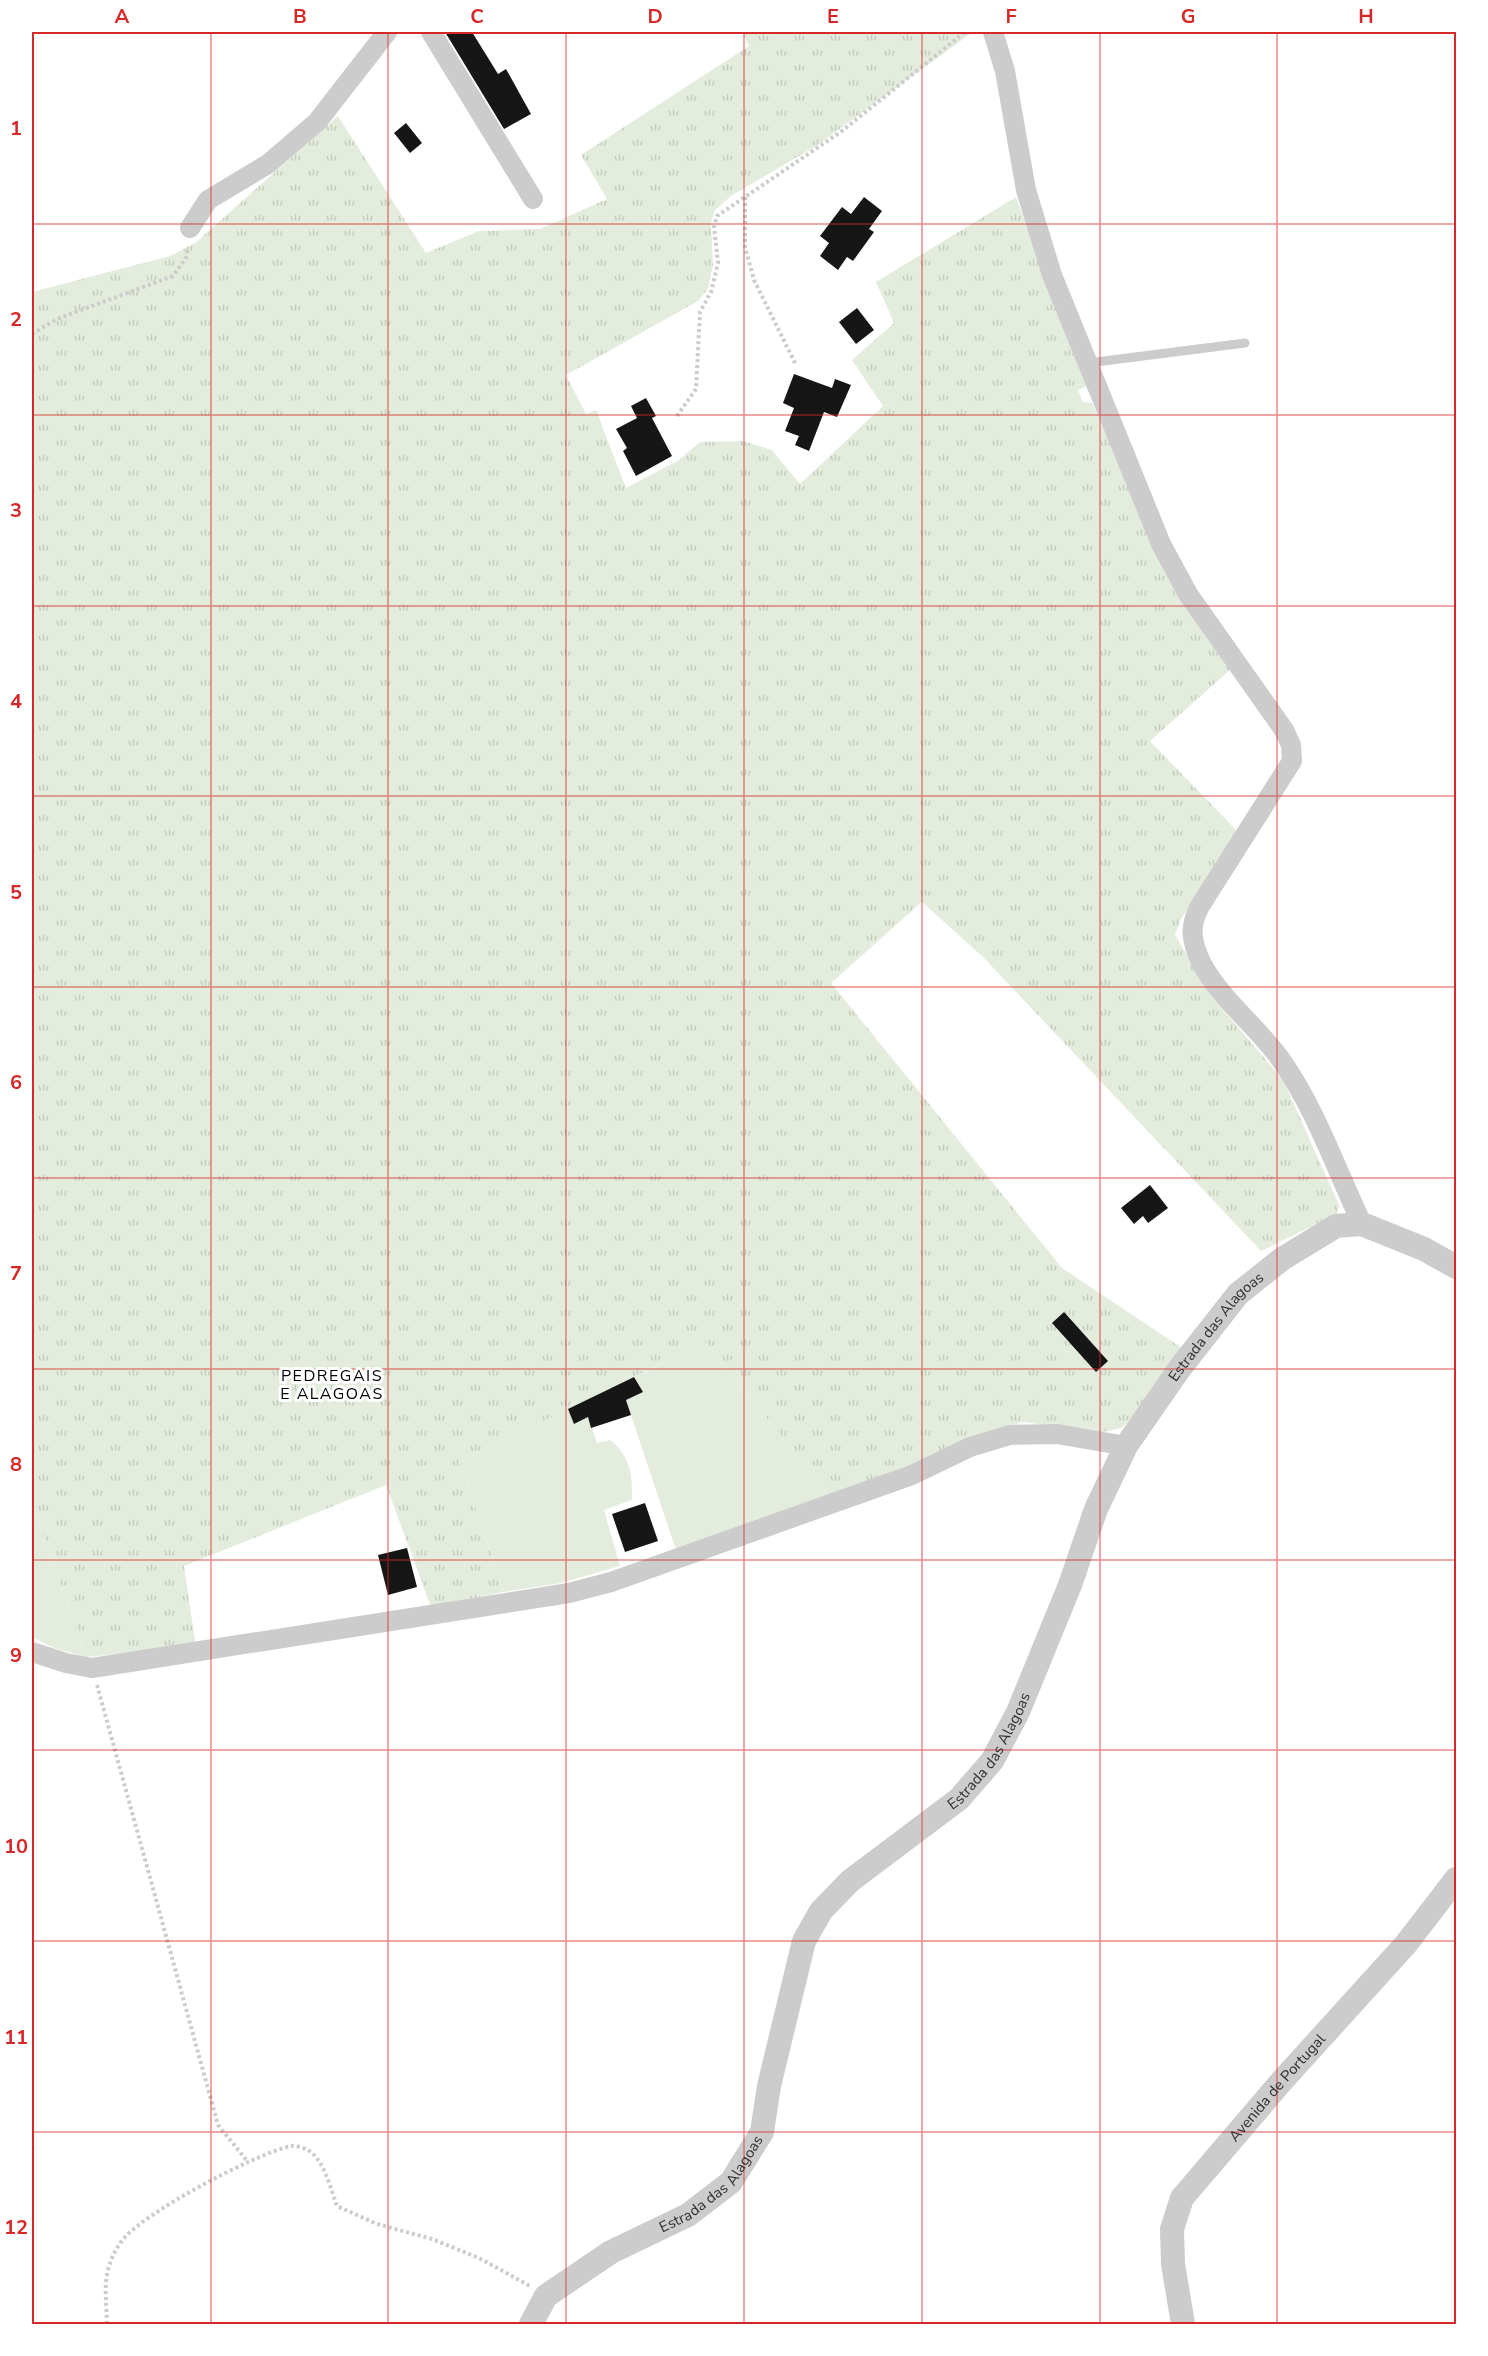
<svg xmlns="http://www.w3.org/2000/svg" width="1488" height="2356" font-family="'Nunito Sans',sans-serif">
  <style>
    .grass { fill: url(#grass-tufts) }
    .garden { fill: #e4eddd }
    .building { fill: #161616 }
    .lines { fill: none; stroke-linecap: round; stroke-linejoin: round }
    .path { stroke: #ccc; stroke-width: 4; stroke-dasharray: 3 3; stroke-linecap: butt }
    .service { stroke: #ccc; stroke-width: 9 }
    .minor { stroke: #ccc; stroke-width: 20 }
    .tertiary { stroke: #ccc; stroke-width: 24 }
    .grid { fill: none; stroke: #d62828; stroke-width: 1.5; stroke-opacity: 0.55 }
    .labels { text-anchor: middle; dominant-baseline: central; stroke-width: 6; stroke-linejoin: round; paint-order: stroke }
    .street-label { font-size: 15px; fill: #2f2f2f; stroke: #fff }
    .neighbourhood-label { font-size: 16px; letter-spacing: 1.5px; fill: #000; stroke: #fff }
    .neatline { fill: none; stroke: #d62828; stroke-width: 2 }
    .grid-label { font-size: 20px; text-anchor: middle; font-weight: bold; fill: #d62828 }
  </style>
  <defs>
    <pattern id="grass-tufts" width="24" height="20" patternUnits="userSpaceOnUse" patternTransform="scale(1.5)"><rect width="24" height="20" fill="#e4eddd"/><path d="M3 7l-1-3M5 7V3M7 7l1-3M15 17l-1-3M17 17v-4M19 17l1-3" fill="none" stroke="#c4ccbe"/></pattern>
  </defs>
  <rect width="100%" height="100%" fill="#fff"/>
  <polygon class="grass" points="742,32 973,32 816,146 731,196 715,210 711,223 713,265 708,289 698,301 566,375 586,414 596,410 626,488 679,460 700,442 743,441 772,450 800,484 883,406 852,360 894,323 876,282 1016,197 1087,386 1078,390 1083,402 1092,403 1165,567 1230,670 1150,741 1239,833 1181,919 1175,935 1213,998 1283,1080 1339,1205 1337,1214 1261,1251 984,958 922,902 831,983 1062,1268 1182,1348 1133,1418 1121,1428 1103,1432 1022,1422 829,1496 705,1342 460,1462 504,1592 431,1607 386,1485 184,1566 196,1647 86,1657 32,1503 32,292 170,256 195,243 338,116 426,253 479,231 540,229 607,199 581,155 749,46"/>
  <g class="garden">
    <polygon points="705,1342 829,1496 676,1550 626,1400 642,1392 634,1377"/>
    <path d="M568,1409L575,1424L588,1417L597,1443L610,1440C630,1455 633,1476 632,1500L604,1510L620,1566L561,1583L504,1592L460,1462Z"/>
    <polygon points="32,1503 86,1657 54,1648 32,1637"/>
  </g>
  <g class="building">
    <polygon points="445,32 472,32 498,74 506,69 531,114 504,129"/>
    <polygon points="406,123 422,143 410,153 394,133"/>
    <polygon points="864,197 882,211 869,229 874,232 853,261 847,257 838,270 820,256 829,243 820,236 842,207 851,214"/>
    <polygon points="857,308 874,330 856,344 839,322"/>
    <polygon points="794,374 832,388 835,379 851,385 837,417 824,412 809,451 795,445 799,436 785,431 794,408 783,403"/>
    <polygon points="646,398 656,416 652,418 672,456 636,476 623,451 627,448 616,429 637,418 631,406"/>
    <polygon points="1150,1185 1168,1208 1148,1223 1143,1216 1134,1224 1121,1208"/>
    <polygon points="1064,1312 1108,1361 1096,1372 1052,1323"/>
    <polygon points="634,1377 643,1392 626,1400 631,1415 591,1428 588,1417 574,1424 568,1409"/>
    <polygon points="645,1503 658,1541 625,1552 612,1514"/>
    <polygon points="407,1548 417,1587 388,1595 378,1555"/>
  </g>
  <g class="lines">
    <g class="path">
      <polyline points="745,197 745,247 754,280 796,365"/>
      <polyline points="32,334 57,319 173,276 186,258 188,247"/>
      <polyline points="677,416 696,389 700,312 711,292 718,263 714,227 717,216 842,131 965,32"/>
      <polyline points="97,1685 218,2125 248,2162"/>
      <polyline points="32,2146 33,2150"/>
      <path d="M107,2324C106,2291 101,2271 121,2242C140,2214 257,2153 291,2146C295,2145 304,2148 308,2150C325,2161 330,2188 337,2206L377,2224L432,2239L479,2258L530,2286"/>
    </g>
    <polyline class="service" points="1088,363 1245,343"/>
    <g class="minor">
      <polyline points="431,32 533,199"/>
      <path d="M993,32L1005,71L1026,190L1052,275L1161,544L1188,594L1284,730L1291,745L1292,761L1200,906C1189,926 1191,941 1201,962C1218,996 1256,1026 1279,1057C1315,1107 1336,1169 1362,1224"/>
      <polyline points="190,228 208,200 268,164 317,122 387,32"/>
      <polyline points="32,1652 66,1663 92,1668 569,1593 611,1582 912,1475 970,1447 1010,1435 1057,1434 1126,1446"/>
    </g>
    <g class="tertiary">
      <path id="s1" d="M531,2324L546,2296L611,2252L688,2215L731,2182L762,2132L769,2086L804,1941L821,1911L850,1881L959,1799L992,1761L1018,1712L1070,1585L1096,1509L1126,1446L1180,1368L1238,1294L1282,1259L1336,1226L1362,1224L1424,1249L1456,1267"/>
      <path id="s2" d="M1183,2324L1173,2264L1172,2229L1182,2198L1280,2083L1406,1944L1456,1879"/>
    </g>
  </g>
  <path class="grid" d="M211,32V2324M388,32V2324M566,32V2324M744,32V2324M922,32V2324M1100,32V2324M1277,32V2324M32,224H1456M32,415H1456M32,606H1456M32,796H1456M32,987H1456M32,1178H1456M32,1369H1456M32,1560H1456M32,1750H1456M32,1941H1456M32,2132H1456"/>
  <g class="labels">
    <g class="street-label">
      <text stroke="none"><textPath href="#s1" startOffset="1260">Estrada das Alagoas</textPath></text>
      <text stroke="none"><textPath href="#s1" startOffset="774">Estrada das Alagoas</textPath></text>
      <text stroke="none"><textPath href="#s2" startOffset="274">Avenida de Portugal</textPath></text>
      <text stroke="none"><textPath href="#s1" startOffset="234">Estrada das Alagoas</textPath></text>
    </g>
    <g class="neighbourhood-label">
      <text x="332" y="1376">PEDREGAIS<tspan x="332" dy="18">E ALAGOAS</tspan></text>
    </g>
  </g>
  <rect width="1488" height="2356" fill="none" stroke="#ffffff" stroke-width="66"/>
  <rect x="33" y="33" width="1422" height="2290" class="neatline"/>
  <g class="grid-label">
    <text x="122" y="23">A</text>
    <text x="300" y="23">B</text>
    <text x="477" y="23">C</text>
    <text x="655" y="23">D</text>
    <text x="833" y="23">E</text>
    <text x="1011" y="23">F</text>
    <text x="1188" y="23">G</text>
    <text x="1366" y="23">H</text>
    <text x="16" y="135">1</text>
    <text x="16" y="326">2</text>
    <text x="16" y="517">3</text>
    <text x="16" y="708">4</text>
    <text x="16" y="899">5</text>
    <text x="16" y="1089">6</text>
    <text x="16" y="1280">7</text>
    <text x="16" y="1471">8</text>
    <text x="16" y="1662">9</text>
    <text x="16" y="1853">10</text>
    <text x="16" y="2044">11</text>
    <text x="16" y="2234">12</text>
  </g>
</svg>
